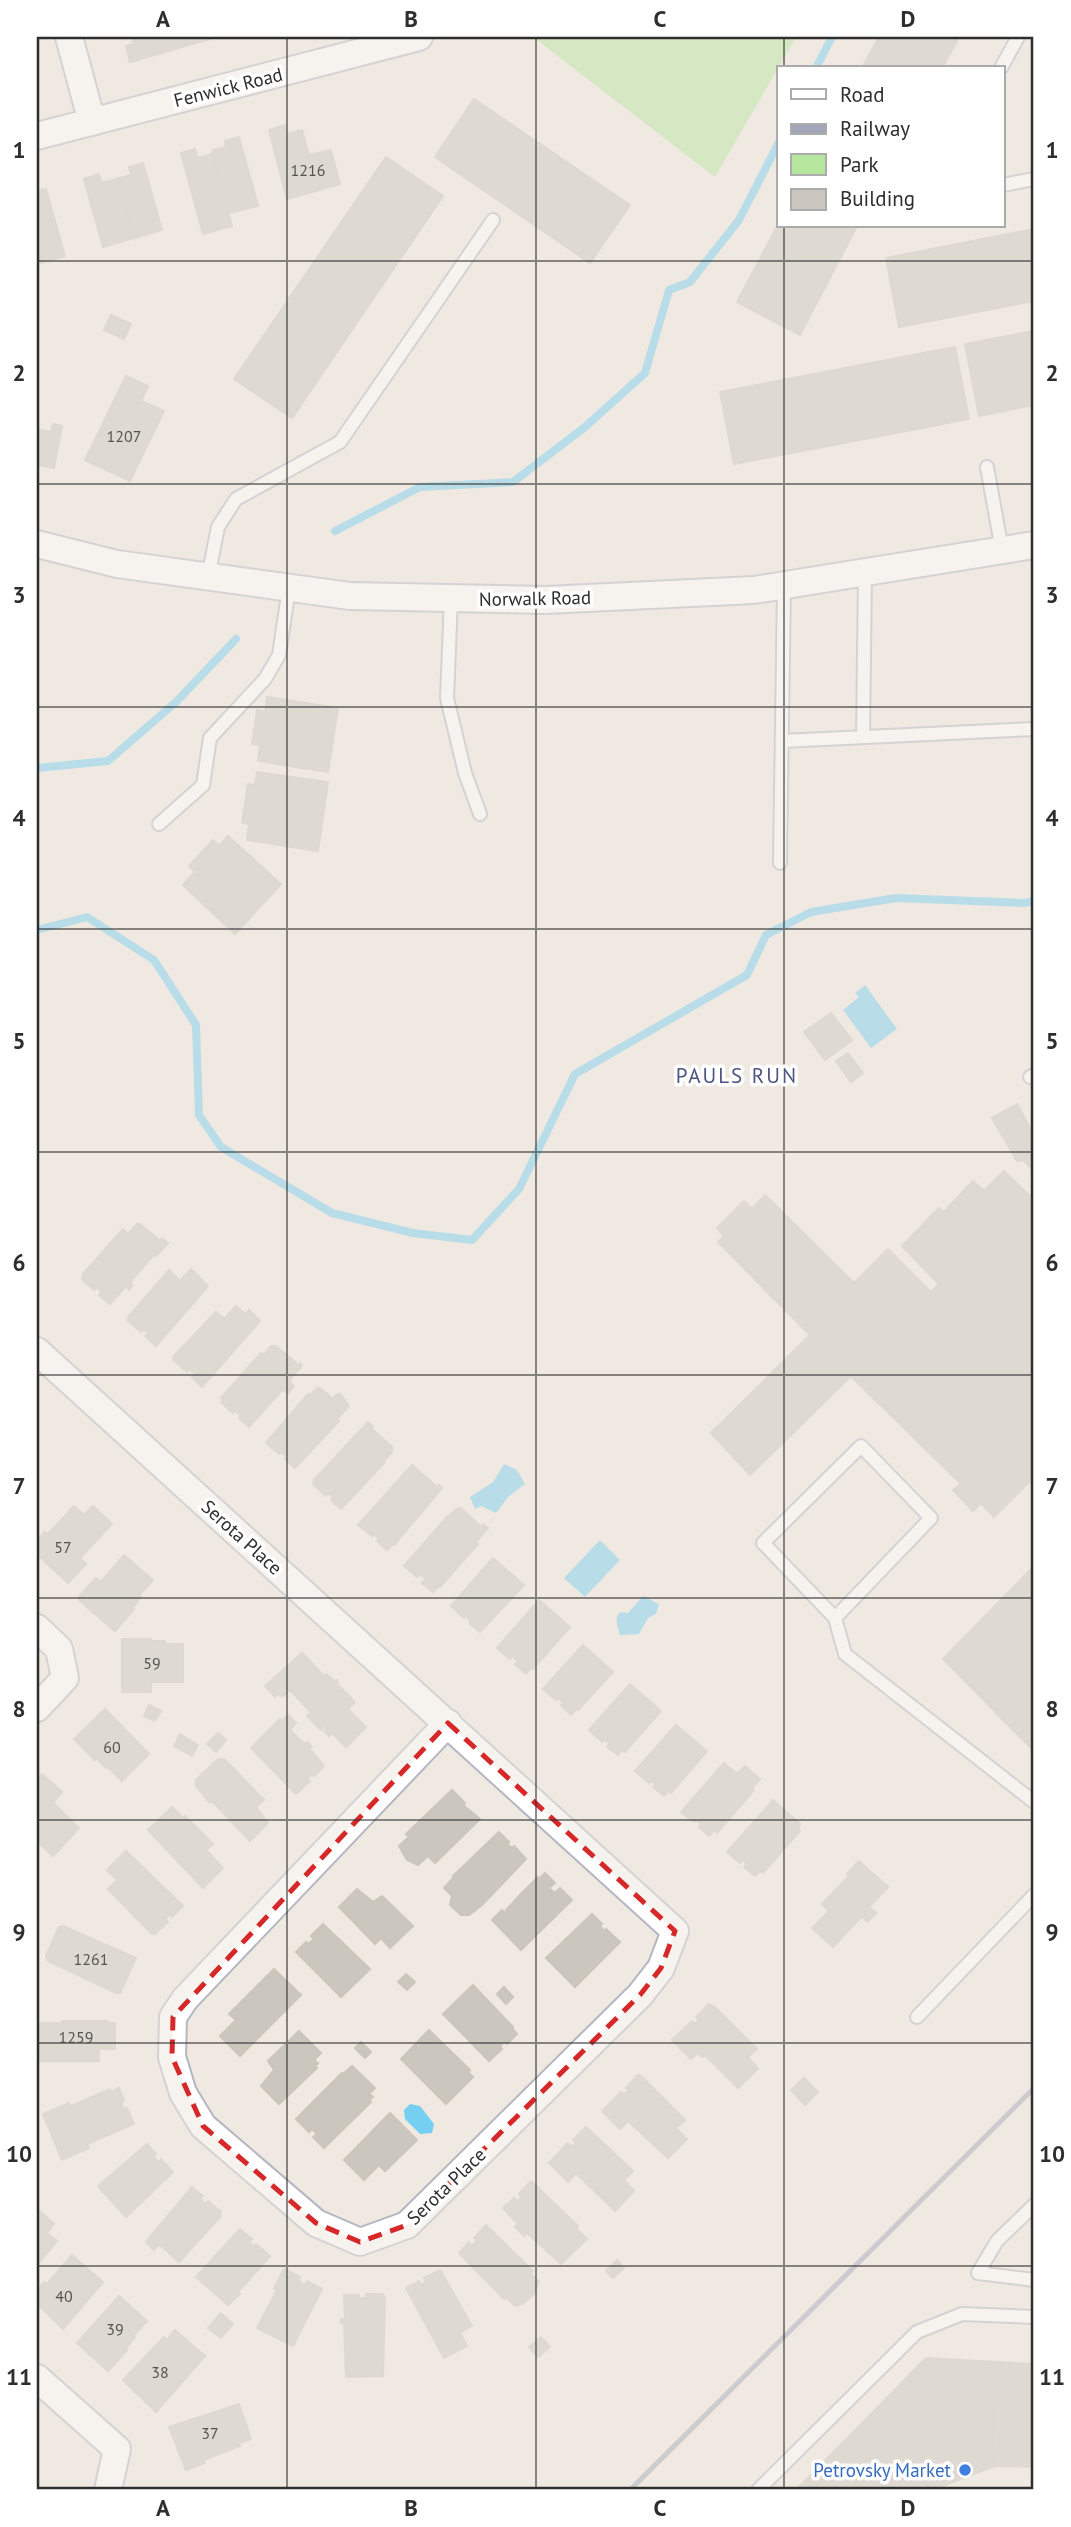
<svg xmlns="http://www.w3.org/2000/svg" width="1071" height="2527" font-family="'PT Sans',sans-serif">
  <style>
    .green { fill: #b6e59e }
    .water { fill: #75cff0 }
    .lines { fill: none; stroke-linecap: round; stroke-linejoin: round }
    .stream { stroke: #75cff0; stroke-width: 8 }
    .building { fill: #cbc7bf; stroke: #cbc5ba; stroke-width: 2 }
    .lane-casing { stroke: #b4b7c1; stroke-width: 16 }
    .street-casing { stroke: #b4b7c1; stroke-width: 30 }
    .lane { stroke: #fff; stroke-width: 12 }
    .street { stroke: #fff; stroke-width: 26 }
    .rail { stroke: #a3a6b8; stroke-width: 5 }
    .marked { fill: none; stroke: #d62828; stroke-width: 5; stroke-dasharray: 14 9; stroke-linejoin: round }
    .grid { fill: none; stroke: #2e2e2e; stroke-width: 2; stroke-opacity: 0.55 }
    .shop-dot { fill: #3f7fe0; stroke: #fff; stroke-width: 2.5 }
    .labels { text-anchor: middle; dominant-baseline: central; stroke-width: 7; stroke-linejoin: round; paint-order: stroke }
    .number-label { font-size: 16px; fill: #555452 }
    .street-label { font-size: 19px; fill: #2e2e2e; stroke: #fff }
    .shop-label { font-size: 19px; fill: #366cbe; stroke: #fff; text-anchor: end }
    .neighbourhood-label { font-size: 21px; letter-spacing: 2px; fill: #4d5680; stroke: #fff }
    .neatline { fill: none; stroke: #2e2e2e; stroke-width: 2.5 }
    .grid-label { font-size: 23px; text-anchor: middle; font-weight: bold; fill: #2e2e2e }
  </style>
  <rect width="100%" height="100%" fill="#efe9e1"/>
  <polygon class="green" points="533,37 796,37 715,177"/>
  <g class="water">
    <polygon points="865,985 897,1029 871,1048 843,1010 859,997 855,993"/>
    <polygon points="504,1464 517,1470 525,1484 508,1497 496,1513 481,1506 475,1509 470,1497 493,1482"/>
    <polygon points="600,1540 620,1560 585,1597 564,1578"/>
    <path d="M643,1596L659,1604L656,1614L648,1618L639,1634L620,1635C618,1627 613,1617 621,1612L628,1613Z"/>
    <polygon points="410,2104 420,2106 434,2124 432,2133 420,2134 405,2119 404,2110"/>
  </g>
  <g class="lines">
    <g class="stream">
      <polyline points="816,68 832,37"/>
      <polyline points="335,531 420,487 513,482 585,427 645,373 669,290 690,282 739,220 779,142"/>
      <polyline points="37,768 108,761 176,702 236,639"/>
      <polyline points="37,930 87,917 154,960 196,1025 199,1115 221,1147 332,1213 413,1233 472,1240 519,1189 575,1074 747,975 766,935 811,912 896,898 1024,903 1034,901"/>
    </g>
  </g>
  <g class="building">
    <polygon points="132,37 209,37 210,39 130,62 126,46 134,44"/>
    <polygon points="879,37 959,37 942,68 862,68"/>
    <polygon points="474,99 630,205 590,263 435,157"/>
    <polygon points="285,125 287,134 302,130 309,155 331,150 340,184 287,199 269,130"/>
    <polygon points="239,137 258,206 228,213 212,154 213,150 226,147 225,141"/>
    <polygon points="195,149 198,158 212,154 232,226 203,234 181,153"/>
    <polygon points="386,157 443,196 292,418 234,379"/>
    <polygon points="143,163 162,230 134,238 117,179 131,175 129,167"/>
    <polygon points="99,174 101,183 117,179 134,238 103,247 84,179"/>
    <polygon points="46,189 65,256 37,264 37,191"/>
    <polygon points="779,223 779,226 857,226 800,335 737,302"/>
    <polygon points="1034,229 1034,301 899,327 886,258"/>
    <polygon points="111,315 131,324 124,339 104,330"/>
    <polygon points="1034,331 1034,405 979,416 965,344"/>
    <polygon points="955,347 969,419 734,464 720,392"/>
    <polygon points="126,376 148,386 141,401 164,411 130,481 85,460"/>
    <polygon points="53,424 62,426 54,468 37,465 37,429 51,432"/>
    <polygon points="267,697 338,708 328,772 258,761 260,745 252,744 257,710 265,712"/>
    <polygon points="257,772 328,782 318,851 247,840 249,824 242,823 248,784 255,785"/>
    <polygon points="228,836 281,884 235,934 183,885 195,872 189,866 213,840 219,846"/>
    <polygon points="831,1013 852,1040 825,1060 804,1032"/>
    <polygon points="848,1053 863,1073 851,1082 836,1061"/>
    <polygon points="1017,1104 1034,1135 1034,1171 1023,1160 1017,1161 992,1118"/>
    <polygon points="1004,1171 1032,1198 1034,1196 1034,1477 994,1517 981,1503 973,1511 953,1490 961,1484 851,1376 750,1475 711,1433 810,1335 718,1242 724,1236 717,1228 744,1201 752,1209 765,1195 854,1283 888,1249 931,1292 939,1284 902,1246 939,1208 944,1212 973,1181 984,1191"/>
    <polygon points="137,1224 140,1224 160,1241 162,1238 168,1243 156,1256 153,1253 153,1256 130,1282 133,1285 129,1290 126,1286 110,1304 99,1295 102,1292 97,1287 94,1290 82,1279 83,1274 123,1229 128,1234"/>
    <polygon points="191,1269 208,1286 156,1346 145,1336 148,1333 143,1329 141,1332 127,1320 129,1316 169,1270 180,1281"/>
    <polygon points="236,1306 245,1314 249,1310 260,1321 202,1387 192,1377 195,1374 190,1369 187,1372 173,1360 174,1356 216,1312 224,1319"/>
    <polygon points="271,1346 276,1346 296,1363 296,1367 300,1363 302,1366 291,1378 290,1382 294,1386 288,1394 283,1389 249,1427 239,1418 241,1415 235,1411 233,1413 221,1402 223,1399 221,1398 261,1353 264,1355"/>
    <polygon points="317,1388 320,1388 331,1397 332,1400 336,1395 340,1394 349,1406 337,1419 339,1421 295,1468 285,1459 287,1457 281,1452 279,1454 266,1443 308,1394 310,1395"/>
    <polygon points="368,1422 373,1427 372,1429 392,1447 392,1452 384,1461 385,1462 341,1509 331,1500 333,1497 328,1493 326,1496 313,1484 314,1480"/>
    <polygon points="412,1465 437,1487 439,1485 442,1488 394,1545 393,1544 387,1550 377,1541 379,1539 374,1534 372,1536 358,1525"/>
    <polygon points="74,1506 84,1515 93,1506 112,1524 80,1558 86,1564 68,1583 37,1554 37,1541 45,1532 47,1535"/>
    <polygon points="461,1508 481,1527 483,1524 488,1528 475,1543 478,1544 440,1587 438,1586 433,1592 422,1583 426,1579 420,1574 417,1577 404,1566 447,1517 457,1509"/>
    <polygon points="124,1555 153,1580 139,1596 141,1597 132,1608 134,1609 115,1631 79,1600 79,1597 96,1578 101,1582"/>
    <polygon points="493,1558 524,1585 480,1632 469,1623 471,1621 466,1616 464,1618 451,1606"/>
    <polygon points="1034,1566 1034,1751 943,1659"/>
    <polygon points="539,1600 570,1627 533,1669 531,1668 526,1674 515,1664 518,1661 512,1656 510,1659 497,1648"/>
    <polygon points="122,1639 151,1639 151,1641 165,1641 165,1644 183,1644 183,1682 151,1682 151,1692 122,1692"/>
    <polygon points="583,1645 613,1672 578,1710 577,1708 571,1715 561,1705 564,1703 558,1698 556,1700 543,1689"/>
    <polygon points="302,1653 324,1676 326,1674 334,1681 337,1680 339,1686 355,1702 348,1709 366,1727 346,1747 332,1733 329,1736 324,1731 327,1728 325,1725 321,1730 307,1716 311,1712 290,1690 282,1697 278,1693 275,1697 265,1686"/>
    <polygon points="630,1684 661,1711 625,1752 622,1750 618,1755 607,1747 610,1743 604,1739 602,1742 589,1730"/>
    <polygon points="149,1705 161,1711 155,1721 144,1716"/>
    <polygon points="105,1709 149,1754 122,1781 108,1767 106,1768 96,1758 95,1760 74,1739"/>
    <polygon points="288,1715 296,1723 290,1730 304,1744 307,1742 311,1746 309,1748 324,1766 314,1776 312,1774 307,1778 310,1781 296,1794 251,1748 280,1719 282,1721"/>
    <polygon points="676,1725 707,1751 671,1793 669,1791 664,1796 653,1787 656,1785 651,1780 649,1783 635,1771"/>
    <polygon points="218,1733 226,1740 216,1752 207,1744"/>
    <polygon points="180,1734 198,1745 192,1756 174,1746"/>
    <polygon points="218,1759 224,1759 264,1800 256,1807 268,1823 250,1841 213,1802 209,1802 196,1786 196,1780"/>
    <polygon points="724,1763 737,1774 745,1766 760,1779 752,1788 754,1790 717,1833 714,1830 709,1836 699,1827 701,1824 696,1820 694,1822 681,1812"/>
    <polygon points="42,1774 62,1792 53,1803 79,1828 53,1856 37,1841 37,1780"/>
    <polygon points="452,1790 465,1803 463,1805 480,1819 435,1863 428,1856 418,1865 407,1860 399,1846 409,1837 406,1834"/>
    <polygon points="773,1800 800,1824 798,1829 800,1831 763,1873 760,1871 755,1876 744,1867 747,1864 742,1860 740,1863 727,1852"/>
    <polygon points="172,1807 183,1818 185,1816 213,1844 206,1850 223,1868 203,1888 148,1830"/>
    <polygon points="499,1832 509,1842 507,1844 512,1848 514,1846 526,1859 482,1905 469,1915 461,1915 450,1905 452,1896 444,1888 454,1877 453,1876"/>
    <polygon points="126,1851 183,1906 172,1917 170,1915 165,1919 168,1922 155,1934 151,1933 108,1889 117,1880 107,1870"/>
    <polygon points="859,1861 888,1887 869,1907 876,1913 867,1922 862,1916 833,1947 812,1928 829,1911 822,1904 849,1876 847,1874"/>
    <polygon points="545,1873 555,1883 549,1888 555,1893 560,1888 572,1900 521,1950 492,1920 502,1910 505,1913 507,1911 506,1910 520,1895 538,1877 539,1879"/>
    <polygon points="357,1889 373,1902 382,1896 413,1926 390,1948 381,1938 375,1944 339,1907"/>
    <polygon points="592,1914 602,1924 600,1926 604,1931 606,1929 620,1942 575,1987 546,1958"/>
    <polygon points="323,1924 370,1969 341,1997 296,1952 306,1942 308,1944 314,1939 311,1936"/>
    <polygon points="63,1926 136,1958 120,1993 116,1993 48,1961 46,1956 59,1927"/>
    <polygon points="274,1969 301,1995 240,2056 220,2036 236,2020 229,2014"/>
    <polygon points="406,1974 415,1982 407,1990 398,1982"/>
    <polygon points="473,1985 513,2027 512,2028 517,2034 507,2044 505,2041 500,2046 502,2049 489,2061 443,2014"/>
    <polygon points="504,1987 513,1997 506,2004 497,1994"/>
    <polygon points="709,2004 712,2007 714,2006 757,2049 748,2057 758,2069 738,2088 705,2055 702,2057 698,2053 691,2059 672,2040 692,2021 695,2024 699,2020 696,2017"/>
    <polygon points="62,2021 107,2021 107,2023 115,2023 115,2049 99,2049 99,2061 37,2061 37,2023 62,2023"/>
    <polygon points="429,2030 470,2070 468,2072 473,2077 446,2104 401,2059"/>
    <polygon points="299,2031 321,2053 314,2060 318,2063 315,2066 317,2068 279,2104 261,2086 274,2070 268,2061"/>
    <polygon points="361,2042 371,2052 365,2058 355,2048"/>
    <polygon points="352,2066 375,2088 369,2094 373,2097 369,2100 371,2102 324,2148 313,2137 317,2134 312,2129 309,2132 296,2119 342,2073 343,2074"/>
    <polygon points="638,2075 642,2077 685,2120 676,2128 687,2139 668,2158 628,2121 620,2129 602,2111 621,2092 624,2095 629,2090 626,2088"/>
    <polygon points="804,2078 818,2092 805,2105 791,2090"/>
    <polygon points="119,2088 124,2101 121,2102 123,2109 127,2108 134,2124 87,2144 89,2148 62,2160 43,2114 69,2103 71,2106 110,2089 111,2092"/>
    <polygon points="390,2113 417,2140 385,2171 379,2165 364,2180 344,2160"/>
    <polygon points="586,2127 633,2171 624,2180 634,2191 615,2211 576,2173 568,2182 549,2163 568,2143 571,2147 576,2143 573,2140"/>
    <polygon points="147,2144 156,2154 153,2156 159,2162 161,2159 173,2172 126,2217 98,2186"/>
    <polygon points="531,2181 578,2226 576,2228 587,2239 561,2264 527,2233 524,2236 515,2227 518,2224 503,2208 514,2198 517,2201 522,2197 519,2194"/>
    <polygon points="192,2187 203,2196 200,2199 205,2204 208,2201 221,2212 220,2217 179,2262 159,2244 154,2250 146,2242"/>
    <polygon points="37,2209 54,2224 47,2233 57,2241 37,2265"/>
    <polygon points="486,2225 533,2271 530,2273 539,2282 533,2295 522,2304 515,2306 506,2297 504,2299 459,2253 469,2242 472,2246 477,2241 474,2238"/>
    <polygon points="240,2229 252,2239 249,2242 254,2247 256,2244 270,2256 238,2292 240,2294 228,2305 196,2277"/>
    <polygon points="72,2255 103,2282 63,2329 37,2303 37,2290 44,2282 47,2284"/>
    <polygon points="617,2260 624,2268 613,2278 606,2271"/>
    <polygon points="284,2269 300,2277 298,2281 305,2285 307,2281 322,2289 293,2346 257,2328 277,2290 274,2288"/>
    <polygon points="440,2270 472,2326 460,2333 467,2346 444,2358 406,2288 419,2281 420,2285 426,2282 424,2278"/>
    <polygon points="366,2294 383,2294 385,2298 383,2376 346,2377 344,2323 341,2323 341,2319 345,2319 344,2295 359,2295 359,2298 366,2298"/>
    <polygon points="119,2296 147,2321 133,2336 135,2337 126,2348 127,2350 108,2371 77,2343"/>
    <polygon points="221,2313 233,2324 221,2338 208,2328"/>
    <polygon points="175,2330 205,2356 156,2412 123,2380 164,2337 167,2340"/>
    <polygon points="541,2337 550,2347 538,2357 529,2347"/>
    <polygon points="926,2358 997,2362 992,2455 995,2466 945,2485 875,2410"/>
    <polygon points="997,2362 1034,2364 1034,2467 995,2466 992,2455"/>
    <polygon points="239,2404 251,2439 239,2443 240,2446 203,2460 205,2463 186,2470 169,2427"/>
    <polygon points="875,2410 945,2485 941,2490 796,2490"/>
  </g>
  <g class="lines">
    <defs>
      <g id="lane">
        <polyline points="1001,68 1018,37"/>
        <polyline points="1003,185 1034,179"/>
        <polyline points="987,467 1002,550"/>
        <polyline points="208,577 218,527 236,499 340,442 493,220"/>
        <polyline points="451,599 447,698 465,773 480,814"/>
        <polyline points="863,737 865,573"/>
        <polyline points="782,741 1034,729"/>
        <polyline points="159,824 203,785 210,738 265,679 279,655 289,588"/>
        <polyline points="780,863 784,585"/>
        <polyline points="1030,1077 1034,1075"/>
        <polyline points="835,1618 931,1518 861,1446 763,1543 835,1618 845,1654 1034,1802"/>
        <polyline points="917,2017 1034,1895"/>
        <polyline points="1034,2205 997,2241 978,2273 1034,2280"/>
        <polyline points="758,2490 917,2332 962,2314 1034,2317"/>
      </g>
      <g id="street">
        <polyline points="69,37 92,122"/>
        <polyline points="37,136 419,37"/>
        <polyline points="37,544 117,564 350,596 546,600 754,590 1034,545"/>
        <polyline points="37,1351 675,1931 661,1968 640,1995 407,2225 360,2242 316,2223 203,2126 183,2093 172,2057 173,2017 185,1999 448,1723"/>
        <polyline points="37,1628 59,1649 65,1678 37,1708"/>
        <polyline points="37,2378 117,2449 108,2490"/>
      </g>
    </defs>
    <use href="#lane" class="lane-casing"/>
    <use href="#street" class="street-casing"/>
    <use href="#lane" class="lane"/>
    <use href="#street" class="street"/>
    <polyline class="rail" points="630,2490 1034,2088"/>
  </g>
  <path d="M0 0H1071V2527H0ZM448,1723L675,1931L661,1968L640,1995L407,2225L360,2242L316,2223L203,2126L172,2057L173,2017Z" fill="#efe9e1" fill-opacity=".55" fill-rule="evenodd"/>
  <path class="marked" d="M448,1723L675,1931L661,1968L640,1995L407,2225L360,2242L316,2223L203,2126L172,2057L173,2017Z"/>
  <path class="grid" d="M287,37V2490M536,37V2490M784,37V68M784,226V2490M37,261H1034M37,484H1034M37,707H1034M37,929H1034M37,1152H1034M37,1375H1034M37,1598H1034M37,1820H1034M37,2043H1034M37,2266H1034"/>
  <circle class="shop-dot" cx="965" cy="2470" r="7"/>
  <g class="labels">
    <g class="number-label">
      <text x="308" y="170">1216</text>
      <text x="124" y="436">1207</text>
      <text x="63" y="1547">57</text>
      <text x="152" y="1663">59</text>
      <text x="112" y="1747">60</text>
      <text x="91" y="1959">1261</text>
      <text x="76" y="2037">1259</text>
      <text x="64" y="2296">40</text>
      <text x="115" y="2329">39</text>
      <text x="160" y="2372">38</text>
      <text x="210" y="2433">37</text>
    </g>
    <g class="street-label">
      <text transform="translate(228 87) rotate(-14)">Fenwick Road</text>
      <text transform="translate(535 598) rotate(-1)">Norwalk Road</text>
      <text transform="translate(242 1537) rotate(42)">Serota Place</text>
      <text transform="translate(446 2186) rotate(-44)">Serota Place</text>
    </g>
    <g class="shop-label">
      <text x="951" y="2470">Petrovsky Market</text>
    </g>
    <g class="neighbourhood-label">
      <text x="737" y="1075">PAULS RUN</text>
    </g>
  </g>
  <rect width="1071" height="2527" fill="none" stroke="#ffffff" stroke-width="77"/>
  <rect x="777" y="66" width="228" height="161" fill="#ffffff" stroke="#ababab" stroke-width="2"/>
  <rect x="791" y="89" width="35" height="10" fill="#ffffff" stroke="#ababab" stroke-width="2"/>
  <text x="840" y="102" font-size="21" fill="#2e2e2e">Road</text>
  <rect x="791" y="124" width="35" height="10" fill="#a3a6b8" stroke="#ababab" stroke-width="2"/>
  <text x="840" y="136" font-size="21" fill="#2e2e2e">Railway</text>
  <rect x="791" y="154" width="35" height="21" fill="#b6e59e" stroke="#ababab" stroke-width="2"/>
  <text x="840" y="172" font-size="21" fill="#2e2e2e">Park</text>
  <rect x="791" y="189" width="35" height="21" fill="#cbc7bf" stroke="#ababab" stroke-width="2"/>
  <text x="840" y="206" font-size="21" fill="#2e2e2e">Building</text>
  <rect x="38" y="38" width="994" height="2450" class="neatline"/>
  <g class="grid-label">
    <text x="163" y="27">A</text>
    <text x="411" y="27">B</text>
    <text x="660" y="27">C</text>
    <text x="908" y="27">D</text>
    <text x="19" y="158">1</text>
    <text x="1052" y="158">1</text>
    <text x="19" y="381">2</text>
    <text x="1052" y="381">2</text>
    <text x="19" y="603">3</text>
    <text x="1052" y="603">3</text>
    <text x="19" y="826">4</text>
    <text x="1052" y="826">4</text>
    <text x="19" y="1049">5</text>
    <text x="1052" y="1049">5</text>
    <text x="19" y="1271">6</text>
    <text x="1052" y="1271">6</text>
    <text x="19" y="1494">7</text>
    <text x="1052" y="1494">7</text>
    <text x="19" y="1717">8</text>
    <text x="1052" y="1717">8</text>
    <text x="19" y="1940">9</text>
    <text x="1052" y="1940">9</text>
    <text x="19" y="2162">10</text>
    <text x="1052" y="2162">10</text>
    <text x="19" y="2385">11</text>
    <text x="1052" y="2385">11</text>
    <text x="163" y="2516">A</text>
    <text x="411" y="2516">B</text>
    <text x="660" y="2516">C</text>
    <text x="908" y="2516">D</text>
  </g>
</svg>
